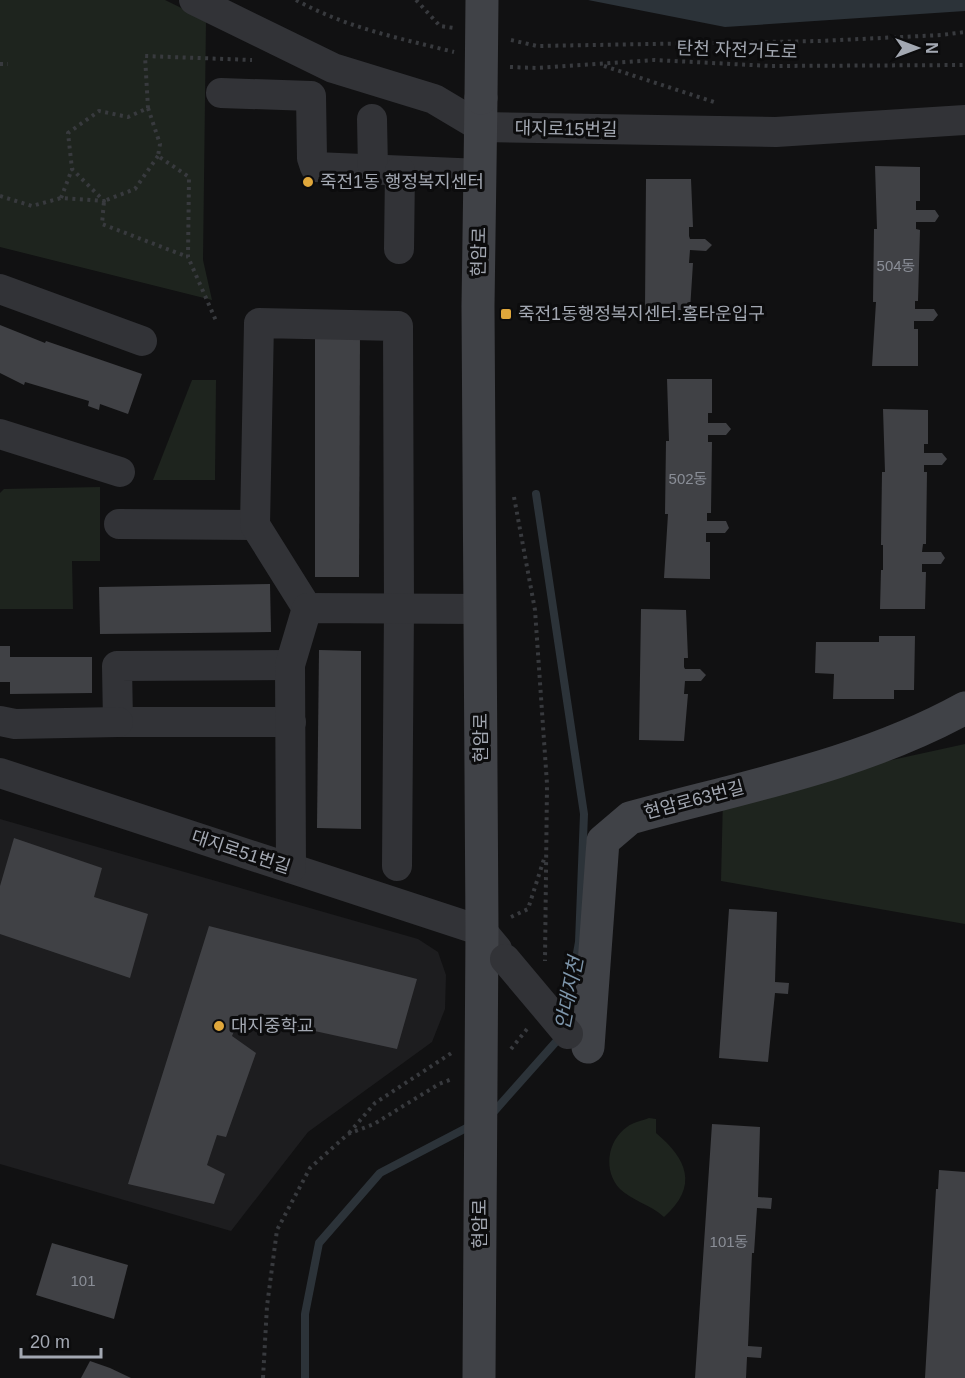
<svg xmlns="http://www.w3.org/2000/svg" width="965" height="1378" font-family="Arial,'Noto Sans KR',sans-serif">
  <style>
    .built { fill: #1d1d1f }
    .green { fill: #1e241e }
    .water { fill: #2c3339 }
    .lines { fill: none; stroke-linecap: round; stroke-linejoin: round }
    .stream { stroke: #2c3339; stroke-width: 8 }
    .building { fill: #404145 }
    .path { stroke: #383a3e; stroke-width: 4; stroke-dasharray: 3 4.5; stroke-linecap: butt }
    .street { stroke: #323337; stroke-width: 30 }
    .secondary { stroke: #404247; stroke-width: 33 }
    .street-bridge { stroke: #323337; stroke-width: 30 }
    .secondary-bridge { stroke: #404247; stroke-width: 33 }
    .poi-dot { fill: #e0a73b; stroke: #0c0c0d; stroke-width: 2 }
    .labels { text-anchor: middle; dominant-baseline: central; stroke-width: 6; stroke-linejoin: round; paint-order: stroke }
    .number-label { font-size: 15px; fill: #8a8e97 }
    .street-label { font-size: 18px; fill: #a3a8b2; stroke: #0c0c0d }
    .poi-label { font-size: 18px; fill: #a3a8b2; stroke: #0c0c0d; text-anchor: start }
    .water-label { font-size: 20px; font-style: italic; fill: #7d95aa; stroke: #0c0c0d }
  </style>
  <rect width="100%" height="100%" fill="#111112"/>
  <polygon class="built" points="0,819 418,939 438,952 446,975 445,1009 432,1042 308,1132 231,1231 0,1164"/>
  <g class="green">
    <polygon points="0,0 165,0 206,20 203,260 212,300 0,247"/>
    <polygon points="192,380 216,380 215,480 153,480"/>
    <polygon points="100,487 100,561 72,561 73,609 0,609 0,493 4,489"/>
    <polygon points="965,744 965,924 721,881 723,797"/>
    <path d="M649,1118L656,1119V1133C687,1159 699,1186 664,1217C651,1205 631,1200 620,1189C603,1171 607,1141 627,1127C633,1122 642,1121 649,1118Z"/>
  </g>
  <polygon class="water" points="588,0 965,0 965,11 725,27"/>
  <g class="lines">
    <g class="stream">
      <polyline points="536,494 584,814 579,942 565,1019"/>
      <polyline points="491,1115 562,1035"/>
      <polyline points="305,1378 305,1314 319,1243 380,1173 474,1124"/>
    </g>
  </g>
  <g class="building">
    <polygon points="875,166 920,167 920,201 916,201 916,210 935,210 939,216 935,222 916,222 916,229 920,230 918,301 915,301 915,309 934,309 938,315 933,321 914,321 914,329 918,329 918,366 872,366 876,302 873,302 874,229 877,229"/>
    <polygon points="646,179 691,179 693,227 689,227 689,236 690,239 705,239 712,245 706,251 690,250 689,263 693,263 690,310 645,310"/>
    <polygon points="0,325 45,343 46,341 142,374 128,414 100,404 99,410 88,406 89,401 25,382 24,385 0,373"/>
    <polygon points="315,332 360,332 359,577 315,577"/>
    <polygon points="667,379 712,379 712,413 708,413 708,423 726,423 731,429 726,435 708,435 708,442 712,442 711,513 707,513 707,521 726,521 729,528 725,533 706,533 706,542 710,542 710,579 664,578 668,514 665,514 666,441 669,441"/>
    <polygon points="883,409 928,410 928,444 924,444 924,453 942,453 947,459 942,465 924,465 924,472 927,472 926,544 923,544 922,552 941,552 945,558 941,564 922,564 922,572 926,572 925,609 880,609 881,570 883,570 883,545 881,545 882,472 885,472"/>
    <polygon points="270,584 271,632 100,634 99,587"/>
    <polygon points="641,609 686,610 688,658 684,658 684,667 685,669 700,669 706,675 701,681 685,681 684,694 688,694 684,741 639,740"/>
    <polygon points="879,636 915,636 914,690 894,690 894,699 833,699 834,674 815,673 816,642 879,642"/>
    <polygon points="0,646 10,646 10,657 92,657 92,693 10,694 10,682 0,682"/>
    <polygon points="319,650 361,651 361,829 317,828"/>
    <polygon points="14,838 102,868 94,897 148,914 130,978 0,934 0,886"/>
    <polygon points="729,909 777,912 775,982 789,983 788,994 775,993 768,1062 719,1058"/>
    <polygon points="209,926 417,979 397,1049 241,1015 232,1036 256,1053 226,1137 217,1135 207,1165 225,1174 214,1204 128,1184"/>
    <polygon points="712,1124 760,1127 758,1197 772,1198 771,1209 757,1208 754,1253 752,1253 748,1346 762,1347 761,1358 747,1357 746,1378 695,1378"/>
    <polygon points="939,1170 965,1172 965,1378 925,1378 936,1189 938,1189"/>
    <polygon points="52,1243 128,1265 114,1319 36,1295"/>
    <polygon points="90,1361 110,1368 131,1378 81,1378"/>
  </g>
  <g class="lines">
    <g class="path">
      <path d="M296,0C347,28 399,38 454,52"/>
      <polyline points="416,0 440,26 454,28"/>
      <polyline points="511,40 537,46 820,41 941,35 965,32"/>
      <polyline points="0,64 8,64"/>
      <polyline points="604,66 714,102"/>
      <polyline points="510,67 537,68 654,60 771,66 965,65"/>
      <polyline points="148,108 160,144 158,156 189,177 188,257 217,323"/>
      <polyline points="158,156 135,189 104,201 102,224 188,257"/>
      <polyline points="0,196 32,206 61,198 104,201 72,169 68,133 99,111 128,117 148,108 145,56 252,60"/>
      <polyline points="61,198 72,169"/>
      <polyline points="514,497 535,610 547,784 545,961"/>
      <polyline points="511,917 528,909 544,859"/>
      <polyline points="511,1049 527,1029"/>
      <polyline points="349,1133 375,1103 453,1052"/>
      <polyline points="263,1378 267,1306 277,1230 310,1168 348,1134 374,1124 439,1084 452,1079"/>
    </g>
    <g class="street">
      <polyline points="194,0 333,68 434,99 481,127 776,132 965,120"/>
      <polyline points="221,93 311,96 312,158 315,167 481,174"/>
      <polyline points="372,119 373,169"/>
      <polyline points="399,249 400,171"/>
      <polyline points="0,289 142,341"/>
      <polyline points="0,434 120,472"/>
      <polyline points="119,524 255,525"/>
      <polyline points="307,608 255,525 259,323 398,326 399,608 397,866"/>
      <polyline points="290,665 117,666 118,722 291,722"/>
      <polyline points="0,721 15,724 118,722"/>
      <polyline points="0,773 482,931 497,949"/>
      <polyline points="291,868 290,665 307,608 480,609"/>
    </g>
    <g class="secondary">
      <path d="M588,1047L603,841L630,818C743,787 862,765 965,708"/>
      <polyline points="479,1378 482,931 478,306 481,98"/>
    </g>
    <polyline class="street-bridge" points="505,959 568,1034"/>
    <polyline class="secondary-bridge" points="481,98 482,0"/>
  </g>
  <g class="poi-dot">
    <circle cx="308" cy="182" r="6"/>
    <rect x="500" y="308" width="12" height="12" rx="3"/>
    <circle cx="219" cy="1026" r="6"/>
  </g>
  <g class="labels">
    <g class="number-label">
      <text x="896" y="265">504동</text>
      <text x="688" y="478">502동</text>
      <text x="729" y="1241">101동</text>
      <text x="83" y="1280">101</text>
    </g>
    <g class="street-label">
      <text transform="translate(737 50) rotate(2)">탄천 자전거도로</text>
      <text transform="translate(566 129) rotate(1)">대지로15번길</text>
      <text transform="translate(479 252) rotate(-89)">현암로</text>
      <text transform="translate(481 738) rotate(-90)">현암로</text>
      <text transform="translate(694 800) rotate(-15)">현암로63번길</text>
      <text transform="translate(241 852) rotate(18)">대지로51번길</text>
      <text transform="translate(480 1224) rotate(-90)">현암로</text>
    </g>
    <g class="poi-label">
      <text x="320" y="182">죽전1동 행정복지센터</text>
      <text x="518" y="314">죽전1동행정복지센터.홈타운입구</text>
      <text x="231" y="1026">대지중학교</text>
    </g>
    <g class="water-label">
      <text transform="translate(569 993) rotate(-79)">안대지천</text>
    </g>
  </g>
  <g transform="translate(917 48) rotate(90)" stroke="#0c0c0d" stroke-width="4.5" paint-order="stroke">
  <path d="M0-4.5L10 22L0 15L-10 22Z" fill="#a3a8b2"/>
  <text y="-9" font-size="16" font-weight="bold" text-anchor="middle" fill="#a3a8b2">N</text>
  </g>
  <path d="M21 1348v9h80v-9" fill="none" stroke="#a3a8b2" stroke-width="3"/>
  <text x="30" y="1348" font-size="18" fill="#a3a8b2" stroke="#0c0c0d" stroke-width="4.5" paint-order="stroke">20 m</text>
</svg>
